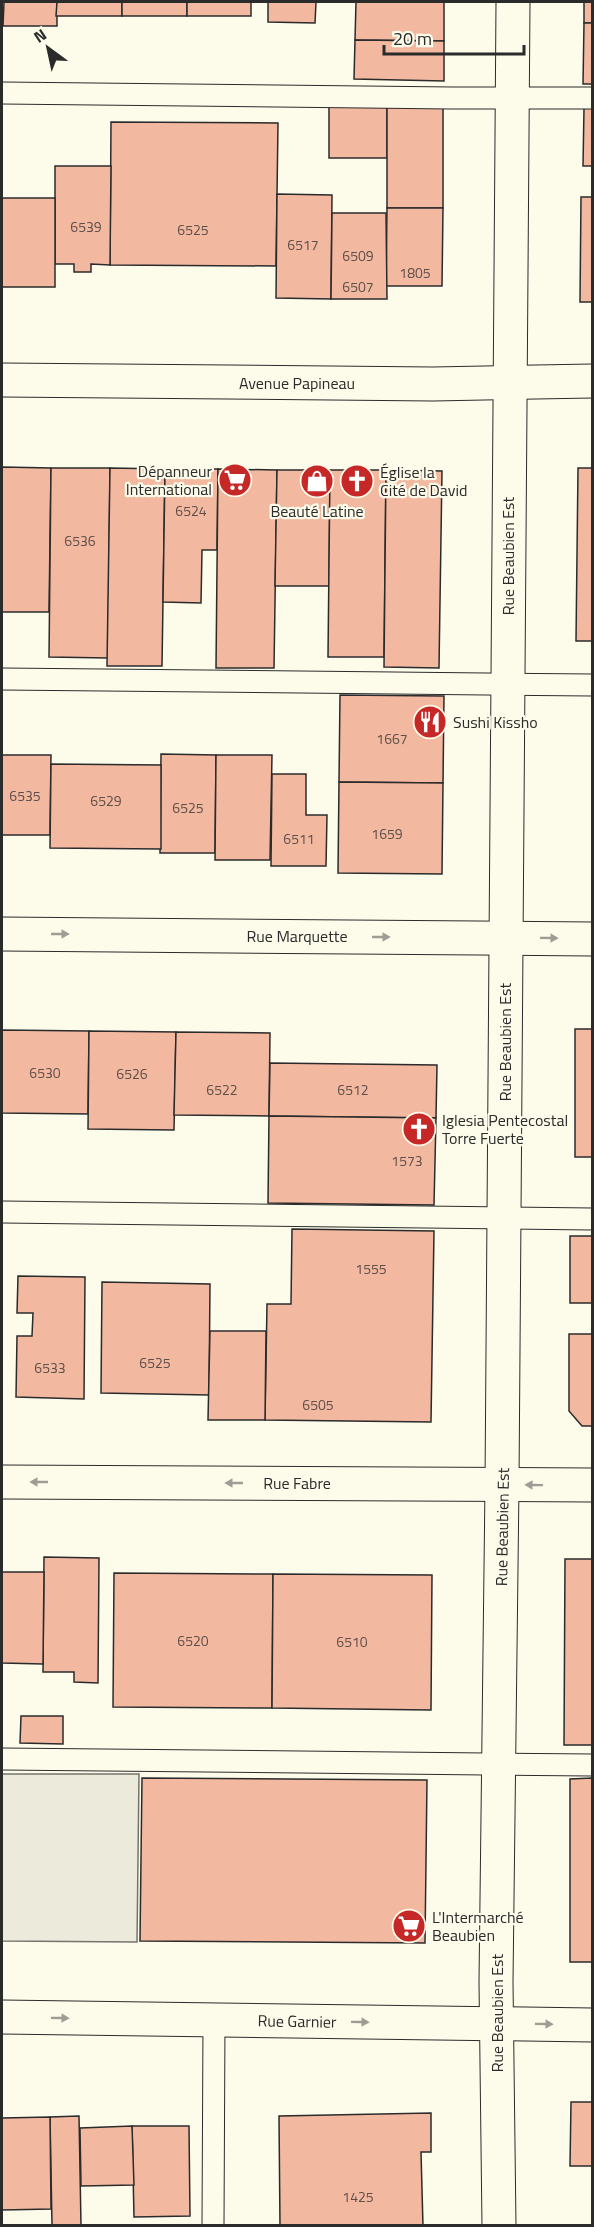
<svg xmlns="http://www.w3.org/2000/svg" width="594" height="2227" font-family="'Titillium Web',sans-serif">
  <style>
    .parking { fill: #eceadb; stroke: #74746e; stroke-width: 1.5 }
    .building { fill: #f2b8a0; stroke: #2b2b2b; stroke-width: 1.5 }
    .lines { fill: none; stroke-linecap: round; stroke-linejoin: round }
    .service-casing { stroke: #2b2b2b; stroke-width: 23 }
    .minor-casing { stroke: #2b2b2b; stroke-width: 35 }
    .tertiary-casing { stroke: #2b2b2b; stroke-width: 35 }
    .secondary-casing { stroke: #2b2b2b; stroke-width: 35 }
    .service { stroke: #fdfbea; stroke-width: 21 }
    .minor { stroke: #fdfbea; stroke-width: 33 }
    .tertiary { stroke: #fdfbea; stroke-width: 33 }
    .secondary { stroke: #fdfbea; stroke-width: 33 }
    .oneway { fill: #9e9d94 }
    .labels { text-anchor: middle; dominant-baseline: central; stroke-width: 4.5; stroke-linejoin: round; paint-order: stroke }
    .number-label { font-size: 14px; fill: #5d4e48 }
    .street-label { font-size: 16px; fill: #2b2b2b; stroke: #fdfbea }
    .poi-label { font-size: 16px; fill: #2b2b2b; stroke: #fdfbea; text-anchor: start }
  </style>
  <rect width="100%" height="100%" fill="#fdfbea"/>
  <polygon class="parking" points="2,1774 139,1774 137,1942 2,1941"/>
  <g class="building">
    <polygon points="4,2 57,2 57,26 3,26"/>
    <polygon points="57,2 122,2 122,16 56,16"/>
    <rect x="122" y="2" width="65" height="14"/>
    <rect x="187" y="2" width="64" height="14"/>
    <polygon points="268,2 316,2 315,23 268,22"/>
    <polygon points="356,2 444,2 444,41 355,40"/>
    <rect x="584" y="2" width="8" height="21"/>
    <polygon points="584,23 592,23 592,84 583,84"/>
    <polygon points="355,40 444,41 444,81 354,79"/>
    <rect x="329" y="107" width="58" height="51"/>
    <rect x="387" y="107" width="56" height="101"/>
    <polygon points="584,108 592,108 592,166 583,166"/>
    <polygon points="111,122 278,123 276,266 110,265"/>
    <polygon points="55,166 111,166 110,265 91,264 91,272 74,272 74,264 55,264"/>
    <polygon points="277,194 332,195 331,299 276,298"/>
    <polygon points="581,197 592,197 592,302 580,302"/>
    <rect x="2" y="198" width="53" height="89"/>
    <polygon points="387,208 443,208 442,286 386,286"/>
    <polygon points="332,213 386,213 387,299 331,299"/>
    <polygon points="2,467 51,468 49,612 2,612"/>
    <polygon points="51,468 110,468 108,658 49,657"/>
    <polygon points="110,468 165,469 162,666 107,666"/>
    <polygon points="578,468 592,468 592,641 576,641"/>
    <polygon points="165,469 218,469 217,550 202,550 201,603 163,602"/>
    <polygon points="218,469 277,470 274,668 216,668"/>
    <polygon points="277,470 330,470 329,586 275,586"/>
    <polygon points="330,470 386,470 384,657 328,657"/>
    <polygon points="386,470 442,471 439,668 384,667"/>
    <polygon points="340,695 444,696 443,783 339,782"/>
    <polygon points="161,754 216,755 215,853 160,853"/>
    <polygon points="2,755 51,755 50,835 2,835"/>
    <polygon points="216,755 272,755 270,860 215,860"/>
    <polygon points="51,764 161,765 161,849 50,848"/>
    <polygon points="272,774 306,774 306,815 327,815 326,866 271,866"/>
    <polygon points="339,782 443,783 442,874 338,873"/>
    <rect x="575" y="1029" width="17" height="128"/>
    <polygon points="2,1030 89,1031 88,1114 2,1113"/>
    <polygon points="89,1031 176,1032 174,1130 88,1129"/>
    <polygon points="176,1032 270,1033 269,1116 174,1115"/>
    <polygon points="270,1063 437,1065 436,1118 269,1116"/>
    <polygon points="269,1116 436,1118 434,1205 268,1203"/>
    <polygon points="292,1229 434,1231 431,1422 265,1420 267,1304 291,1304"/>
    <rect x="570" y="1236" width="22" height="67"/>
    <polygon points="18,1276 85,1277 84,1399 16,1397 17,1336 32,1336 33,1313 17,1313"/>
    <polygon points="102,1282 210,1284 209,1395 101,1393"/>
    <polygon points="210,1331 266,1331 265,1420 208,1420"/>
    <polygon points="569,1334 592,1334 592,1426 582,1426 569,1411"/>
    <polygon points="44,1557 99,1558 98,1683 74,1682 74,1672 43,1672"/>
    <polygon points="565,1559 592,1559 592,1745 564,1745"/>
    <polygon points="2,1572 44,1572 43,1664 2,1663"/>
    <polygon points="114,1573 273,1574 272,1708 113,1707"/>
    <polygon points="273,1574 432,1575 431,1710 272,1708"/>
    <polygon points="21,1716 63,1716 63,1744 20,1743"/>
    <polygon points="142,1778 427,1780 425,1943 140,1941"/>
    <polygon points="592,1778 592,1962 570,1962 570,1779"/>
    <polygon points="571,2102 592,2102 592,2166 570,2166"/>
    <polygon points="431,2113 431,2152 421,2152 423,2226 280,2226 279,2116"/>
    <polygon points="79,2116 81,2225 52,2225 50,2117"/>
    <polygon points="50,2117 51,2209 2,2210 2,2118"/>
    <polygon points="132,2126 189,2126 190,2216 134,2217"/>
    <polygon points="132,2126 134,2185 81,2186 80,2128"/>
  </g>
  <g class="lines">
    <defs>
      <g id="service">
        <polyline points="2,93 452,98 592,98"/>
        <polyline points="2,679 592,685"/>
        <polyline points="2,1212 592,1219"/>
        <polyline points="2,1759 592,1765"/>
        <polyline points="213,2226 214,2020"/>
      </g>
      <g id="minor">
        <polyline points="2,934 592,939"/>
        <polyline points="2,1482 592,1485"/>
        <polyline points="2,2017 592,2025"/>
      </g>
      <polyline id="tertiary" points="499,2226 496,1982 502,1485 513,2"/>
      <polyline id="secondary" points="2,380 433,384 592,381"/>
    </defs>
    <use href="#service" class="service-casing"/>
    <use href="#minor" class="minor-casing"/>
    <use href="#tertiary" class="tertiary-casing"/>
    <use href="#secondary" class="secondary-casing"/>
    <use href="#service" class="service"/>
    <use href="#minor" class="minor"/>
    <use href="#tertiary" class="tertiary"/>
    <use href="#secondary" class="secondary"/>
  </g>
  <defs><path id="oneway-solid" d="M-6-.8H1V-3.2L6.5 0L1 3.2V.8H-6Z" transform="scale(1.5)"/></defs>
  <g class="oneway">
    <use href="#oneway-solid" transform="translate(60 934)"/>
    <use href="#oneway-solid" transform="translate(381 937)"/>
    <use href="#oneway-solid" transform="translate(549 938) rotate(1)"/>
    <use href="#oneway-solid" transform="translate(39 1482) rotate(-180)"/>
    <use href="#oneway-solid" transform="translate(234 1483) rotate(-180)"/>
    <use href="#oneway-solid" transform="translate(534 1485) rotate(-179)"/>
    <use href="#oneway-solid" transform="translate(60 2018) rotate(1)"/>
    <use href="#oneway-solid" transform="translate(360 2022) rotate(1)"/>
    <use href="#oneway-solid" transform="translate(544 2024) rotate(1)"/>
  </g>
  <defs>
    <symbol id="supermarket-disc" viewBox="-11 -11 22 22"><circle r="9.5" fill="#c62828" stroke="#fdfbea"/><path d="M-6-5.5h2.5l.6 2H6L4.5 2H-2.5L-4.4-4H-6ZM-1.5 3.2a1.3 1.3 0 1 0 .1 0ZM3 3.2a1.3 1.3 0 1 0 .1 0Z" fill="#fff"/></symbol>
    <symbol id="shop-disc" viewBox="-11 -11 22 22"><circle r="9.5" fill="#c62828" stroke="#fdfbea"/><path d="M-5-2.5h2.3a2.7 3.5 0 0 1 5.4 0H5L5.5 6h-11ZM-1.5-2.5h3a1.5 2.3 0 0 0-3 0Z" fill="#fff"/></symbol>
    <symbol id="church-disc" viewBox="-11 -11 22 22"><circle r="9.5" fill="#c62828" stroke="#fdfbea"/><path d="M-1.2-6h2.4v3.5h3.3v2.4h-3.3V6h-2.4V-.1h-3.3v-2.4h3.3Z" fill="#fff"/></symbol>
    <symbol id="restaurant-disc" viewBox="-11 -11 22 22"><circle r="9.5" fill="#c62828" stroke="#fdfbea"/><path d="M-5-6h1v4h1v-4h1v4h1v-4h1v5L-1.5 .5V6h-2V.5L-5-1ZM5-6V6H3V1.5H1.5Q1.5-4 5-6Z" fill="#fff"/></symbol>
  </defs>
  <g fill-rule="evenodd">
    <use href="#supermarket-disc" x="216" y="461" width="38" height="38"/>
    <use href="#shop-disc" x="298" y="462" width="38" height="38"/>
    <use href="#church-disc" x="338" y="462" width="38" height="38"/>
    <use href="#restaurant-disc" x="411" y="703" width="38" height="38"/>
    <use href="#church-disc" x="400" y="1110" width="38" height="38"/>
    <use href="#supermarket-disc" x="390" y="1907" width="38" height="38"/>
  </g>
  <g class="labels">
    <g class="number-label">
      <text x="86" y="226">6539</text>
      <text x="193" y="229">6525</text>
      <text x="303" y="244">6517</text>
      <text x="358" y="255">6509</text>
      <text x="415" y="272">1805</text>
      <text x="358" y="286">6507</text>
      <text x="191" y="510">6524</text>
      <text x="80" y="540">6536</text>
      <text x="392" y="738">1667</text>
      <text x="25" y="795">6535</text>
      <text x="106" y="800">6529</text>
      <text x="188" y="807">6525</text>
      <text x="387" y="833">1659</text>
      <text x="299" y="838">6511</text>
      <text x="45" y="1072">6530</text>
      <text x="132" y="1073">6526</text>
      <text x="222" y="1089">6522</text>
      <text x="353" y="1089">6512</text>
      <text x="407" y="1160">1573</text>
      <text x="371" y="1268">1555</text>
      <text x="155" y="1362">6525</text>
      <text x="50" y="1367">6533</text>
      <text x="318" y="1404">6505</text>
      <text x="193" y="1640">6520</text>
      <text x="352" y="1641">6510</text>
      <text x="358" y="2196">1425</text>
    </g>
    <g class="street-label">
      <text x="297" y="383">Avenue Papineau</text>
      <text transform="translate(508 556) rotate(-90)">Rue Beaubien Est</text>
      <text x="297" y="936">Rue Marquette</text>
      <text transform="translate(505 1042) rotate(-90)">Rue Beaubien Est</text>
      <text x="297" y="1483">Rue Fabre</text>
      <text transform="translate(502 1527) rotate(-89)">Rue Beaubien Est</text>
      <text transform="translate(497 2013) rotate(-90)">Rue Beaubien Est</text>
      <text transform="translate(297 2021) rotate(1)">Rue Garnier</text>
    </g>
    <g class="poi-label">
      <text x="212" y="471" text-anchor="end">Dépanneur<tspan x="212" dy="18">International</tspan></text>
      <text x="380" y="472">Église la<tspan x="380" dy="18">Cité de David</tspan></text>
      <text x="317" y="511" text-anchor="middle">Beauté Latine</text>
      <text x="453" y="722">Sushi Kissho</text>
      <text x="442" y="1120">Iglesia Pentecostal<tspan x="442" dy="18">Torre Fuerte</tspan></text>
      <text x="432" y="1917">L'Intermarché<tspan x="432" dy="18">Beaubien</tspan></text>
    </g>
  </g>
  <rect width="594" height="2227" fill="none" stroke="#2b2b2b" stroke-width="6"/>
  <g transform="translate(48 48) rotate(327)" stroke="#fdfbea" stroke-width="4.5" paint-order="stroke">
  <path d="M0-4.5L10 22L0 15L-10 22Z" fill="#2b2b2b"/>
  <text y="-9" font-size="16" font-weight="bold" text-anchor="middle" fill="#2b2b2b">N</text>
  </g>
  <path d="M384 45v9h140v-9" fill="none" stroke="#2b2b2b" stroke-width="3"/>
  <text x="393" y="45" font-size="18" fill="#2b2b2b" stroke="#fdfbea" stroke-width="4.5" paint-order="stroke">20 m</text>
</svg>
